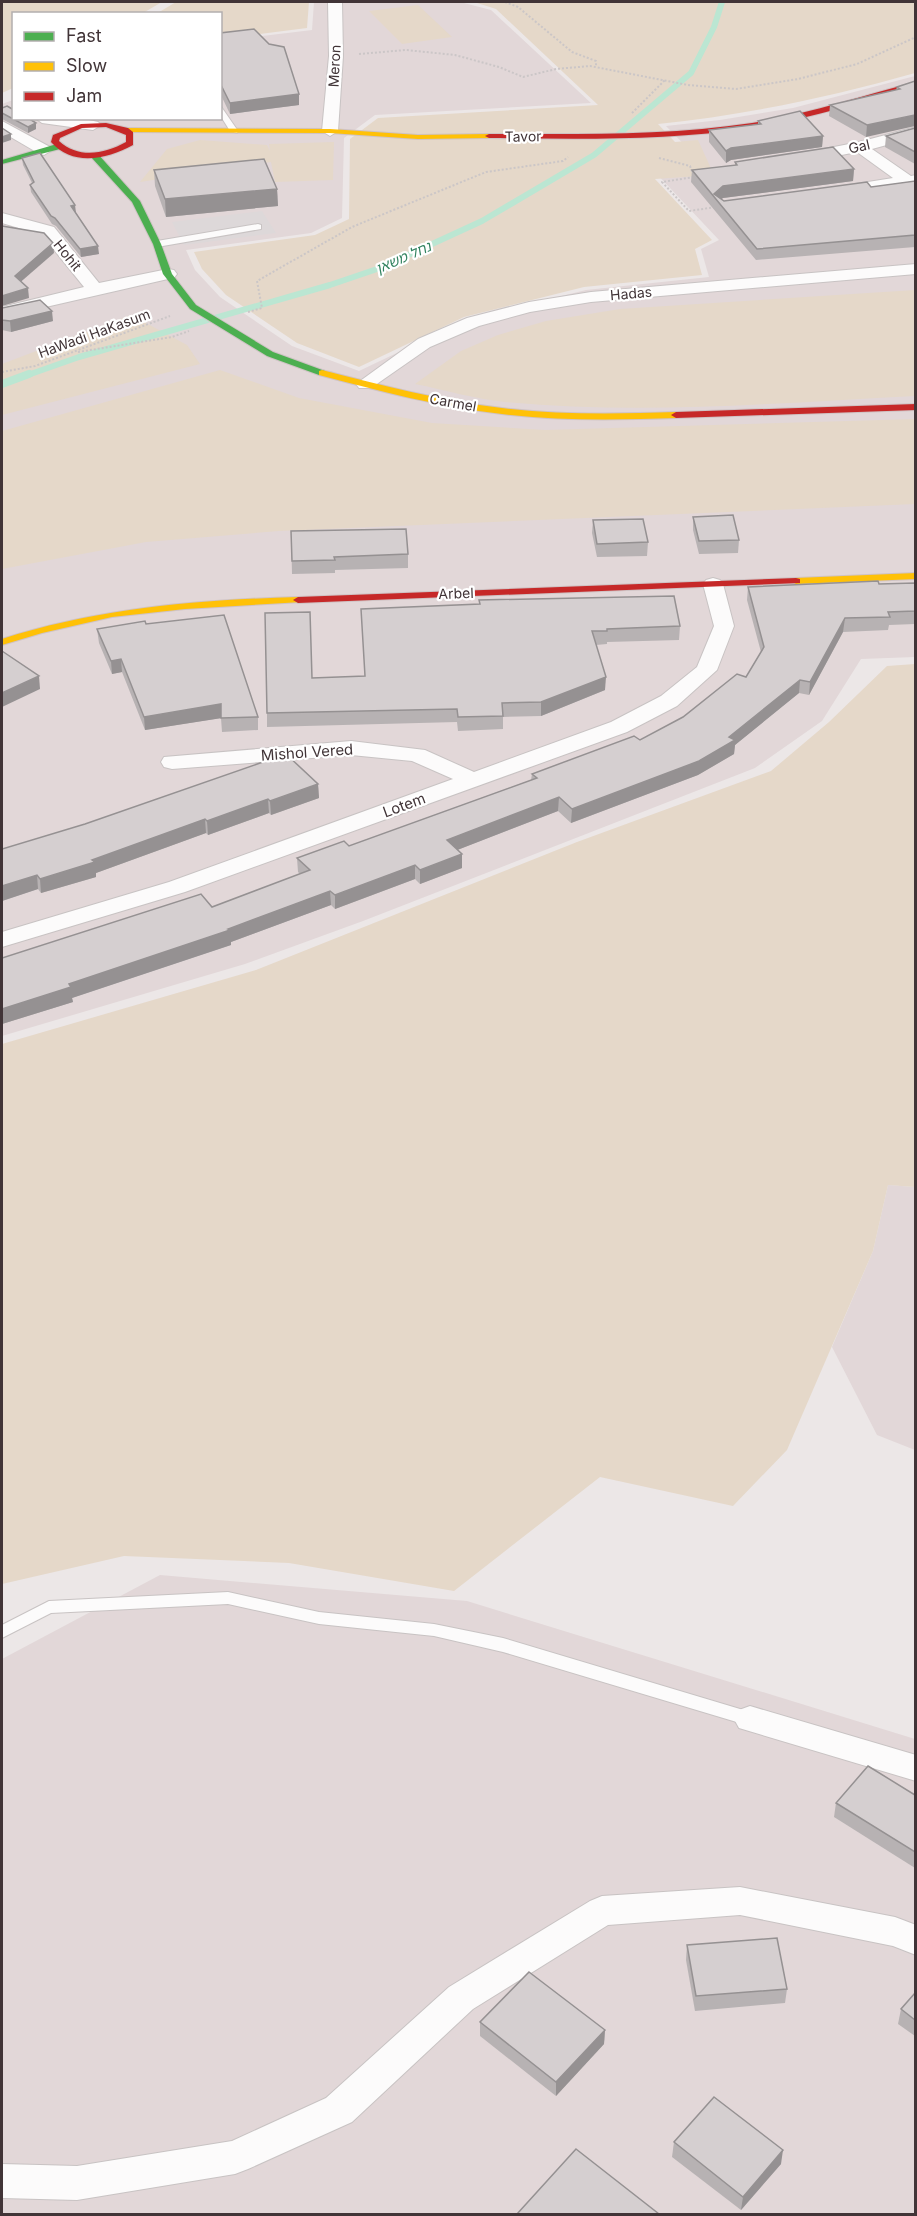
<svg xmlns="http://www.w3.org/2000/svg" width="917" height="2216" font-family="Inter,'Noto Sans Hebrew',sans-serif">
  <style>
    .residential { fill: #e2d7d8 }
    .green { fill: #e5d8c9 }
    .parking { fill: #ddd8d9 }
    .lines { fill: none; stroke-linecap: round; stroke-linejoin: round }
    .stream-far1 { stroke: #bbe6d2; stroke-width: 6 }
    .stream { stroke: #bbe6d2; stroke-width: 8 }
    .lane-casing { stroke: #c8c3c3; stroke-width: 2 }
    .street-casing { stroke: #c8c3c3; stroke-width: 2 }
    .fast-casing { stroke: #cfc3c4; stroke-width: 2 }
    .slow-casing { stroke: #cfc3c4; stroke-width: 2 }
    .jam-casing { stroke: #cfc3c4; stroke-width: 2 }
    .path { stroke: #cbc6c7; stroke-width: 2; stroke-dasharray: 2 2; stroke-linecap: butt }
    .lane { fill: #fcfbfb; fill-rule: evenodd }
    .street { fill: #fcfbfb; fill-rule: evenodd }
    .fast { fill: #4caf50; fill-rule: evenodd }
    .slow { fill: #ffc107; fill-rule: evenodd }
    .jam { fill: #c62828; fill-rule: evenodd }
    .wall { fill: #b7b2b3 }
    .shaded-wall { fill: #959192 }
    .building { fill: #d5cfd0; stroke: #959192; stroke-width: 1.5 }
    .labels { text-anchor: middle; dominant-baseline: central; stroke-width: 4.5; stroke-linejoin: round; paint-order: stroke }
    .far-street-label { font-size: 14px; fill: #413437; stroke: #fff }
    .far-water-label { font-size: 14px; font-style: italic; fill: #338360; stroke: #fff }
    .street-label { font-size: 15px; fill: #413437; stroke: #fff }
  </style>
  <rect width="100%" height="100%" fill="#ece7e7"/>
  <g class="residential">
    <polygon points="314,2 460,2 491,10 591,103 375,115 344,138 342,218 311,233 186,250 195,270 220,297 292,346 359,371 468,319 586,290 709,277 701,249 719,240 654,171 705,166 666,126 720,120 793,108 915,76 915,657 861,659 822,721 755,768 363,921 245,964 2,1036 2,104 13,100 14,118 220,118 221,41 312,30"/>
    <polygon points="888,1185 915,1187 915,1450 877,1435 832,1347 873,1251"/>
    <polygon points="160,1575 467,1601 915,1739 915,2214 2,2214 2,1659"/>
  </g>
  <g class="green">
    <polygon points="2,2 162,2 143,13 14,14 13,88 2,93"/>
    <polygon points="176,2 309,2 307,28 221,39 220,14 156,14"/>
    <path d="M474,2H915V73C830,97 746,115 658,124L675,142L698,140L714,175L655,179L712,240L695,249L702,275L584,287L464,317L359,367L297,343L226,295L202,269L194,252L315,235L349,219L350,139L378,118L598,105L496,9Z"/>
    <polygon points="418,5 452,37 402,44 369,11"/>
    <polygon points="200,140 267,145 270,151 269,144 334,142 333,180 275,182 271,162 140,182 167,149"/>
    <path d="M915,290V396C779,403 641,415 505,402C475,399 445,390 415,384L461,351L498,335L546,321L620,309Z"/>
    <polygon points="131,315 187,345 200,364 2,415 2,364"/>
    <polygon points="220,370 299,398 432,423 545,430 915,419 915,504 279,531 146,542 2,569 2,431"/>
    <polygon points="915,664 915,1187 888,1185 873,1251 787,1450 733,1506 600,1477 454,1591 289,1563 124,1556 2,1584 2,1044 256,970 577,842 771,771 829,722 887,666"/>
  </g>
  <polygon class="parking" points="262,211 276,233 184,245 172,222"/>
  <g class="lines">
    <polyline class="stream-far1" points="25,376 79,357 330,285 380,268 482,221 594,155 691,73 714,27 722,2"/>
    <polyline class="stream" points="2,384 29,374"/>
    <defs>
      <g id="lane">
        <polygon points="220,105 238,131 237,133 230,131 220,115"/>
        <polygon points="258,224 261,225 261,229 157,247 153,244 157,241"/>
        <polygon points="228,1592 319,1612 434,1624 503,1638 750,1712 756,1714 758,1719 756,1724 750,1726 503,1652 434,1636 319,1624 228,1604 51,1613 2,1638 2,1625 49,1601"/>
      </g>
      <g id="street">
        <polygon points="328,2 342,2 343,56 338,131 330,136 322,131 329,56"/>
        <polygon points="35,118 80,118 98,122 101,125 93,130 42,123"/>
        <polygon points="2,121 50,147 52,150 44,155 38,153 2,132"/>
        <polygon points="916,127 916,137 872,149 911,176 916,175 915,185 836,196 828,191 830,188 893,178 857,152 805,162 797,157 799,154 859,142"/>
        <polygon points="2,213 54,227 99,283 168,269 174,270 177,274 174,278 168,279 2,317 2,307 84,287 42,235 2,223"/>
        <polygon points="916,264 916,274 591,302 530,312 479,326 430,347 371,388 359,388 356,384 418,339 467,318 529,302 591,292"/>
        <polygon points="713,578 720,580 723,584 734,626 717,670 677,706 627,732 185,892 2,947 2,932 169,882 453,779 412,761 351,755 172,769 164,767 161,762 164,757 351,741 425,750 474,772 611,722 661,696 697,667 714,626 703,584 706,580"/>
        <polygon points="750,1706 916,1755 916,1781 739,1728 734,1719 739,1710"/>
        <polygon points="740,1887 895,1917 916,1925 916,1955 893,1946 740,1915 608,1925 473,2009 352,2122 248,2169 235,2174 77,2200 2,2198 2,2164 77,2166 232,2141 326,2098 449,1987 590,1901 602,1896"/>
      </g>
      <g id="fast">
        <polygon points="57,144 60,145 60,149 2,164 2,160"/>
        <polygon points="91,153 97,153 140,201 161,244 172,274 196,305 273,352 325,371 325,375 319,375 267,356 190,309 163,274 153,244 132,202 91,157"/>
      </g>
      <g id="slow">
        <polygon points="122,128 330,129 418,135 489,134 493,136 489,138 418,139 330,133 125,132 122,132"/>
        <path d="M322,370C381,385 441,401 502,408C559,415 618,414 676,412L681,415L676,418C618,420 560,421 502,414C440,407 379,391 319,375V371Z"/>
        <polygon points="916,573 916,579 796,584 791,581 796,578"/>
        <path d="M298,597L303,600L302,602L185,609L112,617L42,633L2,645V639C99,608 197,600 298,597Z"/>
      </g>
      <g id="jam">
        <path d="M916,82V87C862,102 808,119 752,128C665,141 577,139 489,138L485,136L489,134C577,134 665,136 752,123C808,114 861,96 916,82Z"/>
        <path d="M106,123L128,128L133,132V145C107,159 73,167 51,142L53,135L81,124ZM106,127L126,135V142C104,154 79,159 59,141L60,138L82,128Z"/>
        <polygon points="916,404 916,410 676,418 671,415 676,412"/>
        <polygon points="796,578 800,579 800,583 298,603 293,600 298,597"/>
      </g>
    </defs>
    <use href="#lane" class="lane-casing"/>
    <use href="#street" class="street-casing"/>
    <use href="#fast" class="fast-casing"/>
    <use href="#slow" class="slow-casing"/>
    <use href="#jam" class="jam-casing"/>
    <g class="path">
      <polyline points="505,2 518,7 572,52 596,61 596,67"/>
      <polyline points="359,54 406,50 455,55 499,67 523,77 556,69 590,66 688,85 736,89 798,79 857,64 916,37"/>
      <polyline points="632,113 665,80"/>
      <polyline points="659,158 690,166 694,177 662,182 689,211 716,207"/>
      <polyline points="248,312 262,308 257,281 352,227 486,172 563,161 568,157"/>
      <polyline points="78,352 172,337 189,331"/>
      <polyline points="2,372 35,366 170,316"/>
    </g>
    <use href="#lane" class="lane"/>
    <use href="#street" class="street"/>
    <use href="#fast" class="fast"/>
    <use href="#slow" class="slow"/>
    <use href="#jam" class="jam"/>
  </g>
  <g class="wall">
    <polygon points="220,33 269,44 299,105 230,114 220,93"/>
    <polygon points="915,81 866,137 829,116 830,105 896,90 897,87"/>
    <polygon points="2,108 36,129 28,133 2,119"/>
    <polygon points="758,121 823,136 822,147 731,160 726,163 709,142 709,130 758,125"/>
    <polygon points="915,128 915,164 885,147 886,136"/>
    <polygon points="22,158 76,213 99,254 81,257 56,226 52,224 31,192 30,185 32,183 23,165"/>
    <polygon points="735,162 854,169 853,181 723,198 721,199 724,201 871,187 915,181 915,247 756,260 691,182 692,170 735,165"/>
    <polygon points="154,170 277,189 278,206 166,217 155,186"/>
    <polygon points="2,308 53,321 11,332 2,330"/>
    <polygon points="693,517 739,540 738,553 699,554 693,530"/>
    <polygon points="593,520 648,542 647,556 597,557 592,533"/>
    <polygon points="291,531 408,554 408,568 335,570 335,573 292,574"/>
    <polygon points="915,583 915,624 889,625 888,630 843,632 809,695 799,693 735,745 734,754 698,775 571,823 558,811 457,850 462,868 420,884 415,879 335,909 331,905 231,942 231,945 72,998 73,1002 2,1024 2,958 212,907 300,874 298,872 297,858 349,846 531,780 532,774 640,740 683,717 746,677 761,652 747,600 748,587"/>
    <polygon points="361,609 680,626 679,640 607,642 607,644 596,645 605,690 541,716 503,717 503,729 458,731 457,722 267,727 267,713 312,678 365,676"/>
    <polygon points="146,624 258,717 258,730 222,732 221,718 145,730 122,672 112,674 99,643 97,629"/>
    <polygon points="318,784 319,798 271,815 269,813 208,835 206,833 96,873 96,877 41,893 38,889 2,901 2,849"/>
    <polygon points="915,1795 915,1868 834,1817 836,1803"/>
    <polygon points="687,1945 787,1989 785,2003 695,2011 686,1960"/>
    <polygon points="915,1993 915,2036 898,2024 901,2009"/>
    <polygon points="480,2022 605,2030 604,2044 556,2096 480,2036"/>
    <polygon points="674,2142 781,2164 741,2210 672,2157"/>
  </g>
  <g class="shaded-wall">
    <polygon points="299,94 299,105 230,114 230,103"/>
    <polygon points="915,115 915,126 866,137 867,125"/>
    <polygon points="36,123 36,129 28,133 28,127"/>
    <polygon points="11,134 11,140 2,143 2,137"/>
    <polygon points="823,136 822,147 731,160 726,163 726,151 731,148"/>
    <polygon points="854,169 853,181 723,198 718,202 714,194 723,186"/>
    <polygon points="277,189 278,206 166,217 165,199"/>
    <polygon points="75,205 76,213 71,213 71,206"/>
    <polygon points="53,243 54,253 16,286 15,276"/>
    <polygon points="98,246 99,254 81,257 80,249"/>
    <polygon points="28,288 29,298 2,306 2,296"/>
    <polygon points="52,311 53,321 11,332 10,321"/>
    <polygon points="845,618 843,632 809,695 810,682"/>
    <polygon points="121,659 122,672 112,674 111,661"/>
    <polygon points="39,676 40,689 2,707 2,693"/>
    <polygon points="606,677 605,690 541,716 541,702"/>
    <polygon points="800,680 799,693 735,745 734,754 698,775 571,823 572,809 729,737"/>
    <polygon points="221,704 222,718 145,730 144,717"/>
    <polygon points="318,784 319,798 271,815 270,801"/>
    <polygon points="559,797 558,811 447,854 447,840"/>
    <polygon points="268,799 269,813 208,835 207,821"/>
    <polygon points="205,819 206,833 96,873 96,877 41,893 40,879"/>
    <polygon points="462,854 462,868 420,884 420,870"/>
    <polygon points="415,865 415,879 335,909 335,895"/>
    <polygon points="37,875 38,889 2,901 2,886"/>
    <polygon points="330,891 331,905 231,942 231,945 72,998 73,1002 2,1024 2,1009 69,984 228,929"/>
    <polygon points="605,2030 604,2044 556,2096 556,2082"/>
    <polygon points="783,2150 781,2164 741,2210 743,2197"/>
  </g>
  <g class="building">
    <polygon points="254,29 269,44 284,47 299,94 230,103 220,83 220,33"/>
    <polygon points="915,81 915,115 867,125 830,105 900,89 897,87"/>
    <polygon points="7,106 14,110 14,118 28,118 36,123 28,127 2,113 2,108"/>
    <polygon points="800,111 823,136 731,148 726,151 709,130 761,124 758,121"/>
    <polygon points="2,128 11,134 2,137"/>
    <polygon points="915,128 915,152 886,136"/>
    <polygon points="833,147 854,169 723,186 714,194 724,201 867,182 871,187 915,181 915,235 757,249 692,170 737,165 735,162"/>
    <polygon points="40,153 75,205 71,206 98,246 80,249 55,218 51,216 30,185 34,182 22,158"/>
    <polygon points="264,159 277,189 165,199 154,170"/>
    <polygon points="2,226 44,233 53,243 15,276 28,288 2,296"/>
    <polygon points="40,300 52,311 10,321 2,320 2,308"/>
    <polygon points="733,515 739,540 699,541 693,517"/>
    <polygon points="643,519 648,542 597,544 593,520"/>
    <polygon points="406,529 408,554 334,557 335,560 292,561 291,531"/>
    <polygon points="878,581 879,584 915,583 915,611 888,612 890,617 845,618 810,682 800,680 729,737 735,740 699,761 572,809 559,797 447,840 462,854 420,870 415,865 335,895 330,891 228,929 230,930 69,984 71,987 2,1009 2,958 201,894 212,907 310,870 297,858 344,841 349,846 537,778 532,774 634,736 640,740 683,717 737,674 746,677 764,647 748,587"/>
    <polygon points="674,596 680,626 607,629 607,631 592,631 606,677 541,702 502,703 503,716 458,717 457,709 267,713 265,613 310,612 312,678 365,676 361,609 480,604 479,600"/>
    <polygon points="224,615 258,717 221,718 221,704 144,717 121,659 111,661 97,629 145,621 146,624"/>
    <polygon points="2,651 39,676 2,693"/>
    <polygon points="286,754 318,784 270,801 268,799 207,821 205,819 92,860 95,862 40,879 37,875 2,886 2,849 85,824"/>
    <polygon points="868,1766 915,1795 915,1852 836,1803"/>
    <polygon points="777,1938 787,1989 696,1996 687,1945"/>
    <polygon points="529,1972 605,2030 556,2082 480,2022"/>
    <polygon points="915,1993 915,2020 901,2009"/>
    <polygon points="714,2097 783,2150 743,2197 674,2142"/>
    <polygon points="576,2149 659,2214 517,2214"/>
  </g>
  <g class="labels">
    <g class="far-street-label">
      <text transform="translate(334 66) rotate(-87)">Meron</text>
      <text transform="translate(523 136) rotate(-1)">Tavor</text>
      <text transform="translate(859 146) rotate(-13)">Gal</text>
      <text transform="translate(68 255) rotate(51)">Hohit</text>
      <text transform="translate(631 293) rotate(-5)">Hadas</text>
      <text transform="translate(94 333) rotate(-20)">HaWadi HaKasum</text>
      <text transform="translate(453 402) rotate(10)">Carmel</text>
      <text transform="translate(456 593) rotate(-2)">Arbel</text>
    </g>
    <g class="far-water-label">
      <text transform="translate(403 257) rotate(-24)">נחל משאן</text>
    </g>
    <g class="street-label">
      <text transform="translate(307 752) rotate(-4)">Mishol Vered</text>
      <text transform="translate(404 805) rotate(-20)">Lotem</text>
    </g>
  </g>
  <rect width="917" height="2216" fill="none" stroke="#413437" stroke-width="6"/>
  <rect x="12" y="12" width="210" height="108" fill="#ffffff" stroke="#b3aeaf" stroke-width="1.5"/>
  <rect x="24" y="32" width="30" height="9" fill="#4caf50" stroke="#b3aeaf" stroke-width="1.5"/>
  <text x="66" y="42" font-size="18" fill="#413437">Fast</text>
  <rect x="24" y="62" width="30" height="9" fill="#ffc107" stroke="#b3aeaf" stroke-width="1.5"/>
  <text x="66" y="72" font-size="18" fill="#413437">Slow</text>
  <rect x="24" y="92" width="30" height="9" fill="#c62828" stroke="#b3aeaf" stroke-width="1.5"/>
  <text x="66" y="102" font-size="18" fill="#413437">Jam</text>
</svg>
